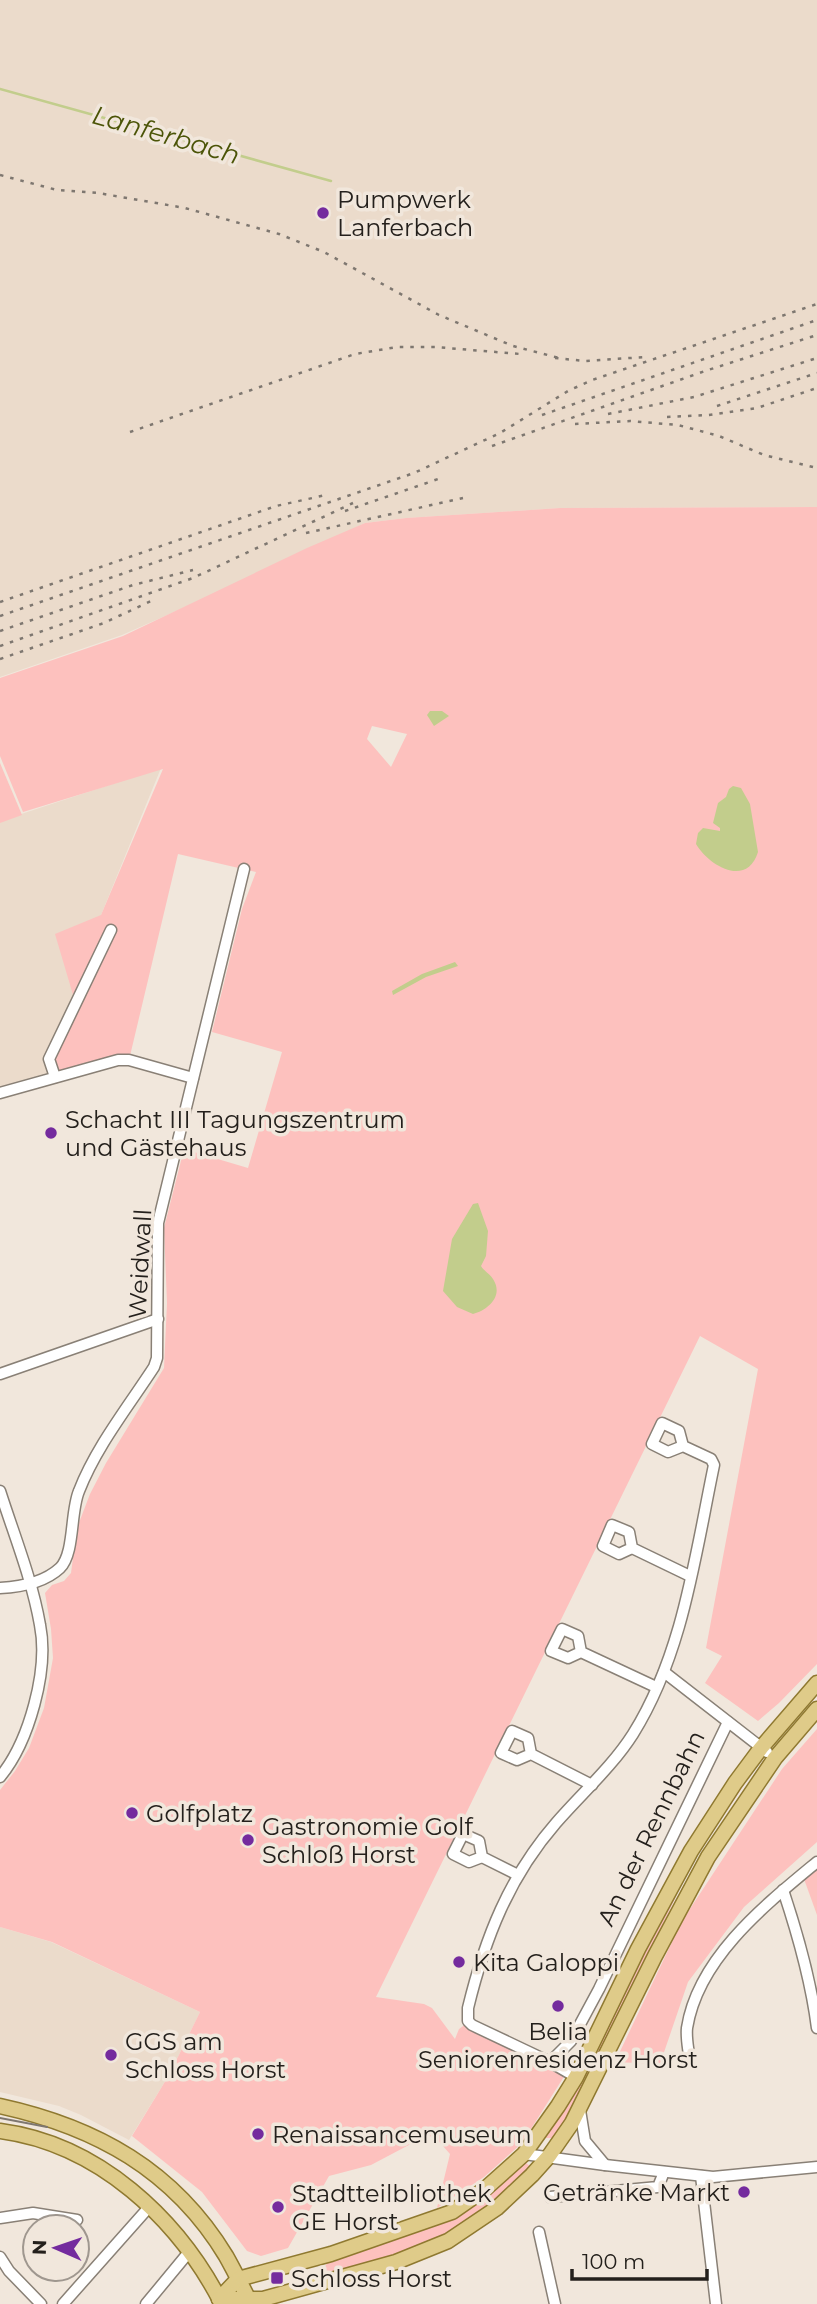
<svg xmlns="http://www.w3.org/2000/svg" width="817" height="2304" font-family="Montserrat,sans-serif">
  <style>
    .built { fill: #ebdbcb }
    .green { fill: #fdc1be; fill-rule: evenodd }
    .water { fill: #c2cd8c }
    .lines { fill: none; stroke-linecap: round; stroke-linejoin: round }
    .stream { stroke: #c2cd8c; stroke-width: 2.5 }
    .minor-casing { stroke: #898076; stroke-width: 13 }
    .major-casing { stroke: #8f7930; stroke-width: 17 }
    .minor { stroke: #fff; stroke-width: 10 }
    .major { stroke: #dfcb89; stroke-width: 14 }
    .tram { stroke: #7e7770; stroke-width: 2 }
    .rail { stroke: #7e7770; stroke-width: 2.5; stroke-dasharray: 3.5 7; stroke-linecap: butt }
    .poi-dot { fill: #742b9e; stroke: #f1e7dc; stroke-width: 2.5 }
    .labels { text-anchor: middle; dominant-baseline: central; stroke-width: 7; stroke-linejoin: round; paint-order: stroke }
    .poi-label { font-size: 24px; fill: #24201c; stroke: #f1e7dc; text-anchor: start }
    .street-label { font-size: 24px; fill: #24201c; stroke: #f1e7dc }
    .water-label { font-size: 26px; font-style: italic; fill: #4b5407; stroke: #f1e7dc }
  </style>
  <rect width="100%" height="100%" fill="#f1e7dc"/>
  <g class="built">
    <polygon points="0,0 817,0 817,507 560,508 406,518 365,523 251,578 122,635 0,677"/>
    <polygon points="161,768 101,915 55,1077 0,1091 0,821"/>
    <polygon points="0,1927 51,1942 200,2012 169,2075 129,2140 81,2115 59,2106 0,2092"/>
  </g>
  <g class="green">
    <path d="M817,507V1664L779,1703L758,1721L705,1683L722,1656L706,1648L758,1369L700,1336L376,1997L424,2004L432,2008L455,2039L459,2029L466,2024L565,2075L522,2143L484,2177L437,2208L450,2154L435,2137L426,2136L371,2165L329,2176L288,2248L261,2256L247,2251L202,2192L132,2136L169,2075L200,2012L52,1942L0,1927V1790L15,1771L29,1748L44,1708L53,1658L51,1629L45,1593L52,1585L64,1581L71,1573L77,1528L90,1494L106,1463L164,1368L167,1303L164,1228L184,1149L248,1168L282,1052L212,1032L242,909L256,872L178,854L129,1060L55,1077L49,1059L76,1005L55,934L101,915L163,769L23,812L0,756V678L123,636L307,548L365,523L406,518L560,508ZM372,726L407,734L391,767L367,739Z"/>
    <polygon points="0,763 22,815 0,823"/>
    <polygon points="817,1729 817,1842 744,1907 688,1982 660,2064 615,2062 682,1921 782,1769"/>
    <polygon points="760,1761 693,1861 585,2087 555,2138 542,2138 676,1885 736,1791"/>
    <polygon points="817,1867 817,1915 804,1879"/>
    <path d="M526,2163L531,2167C495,2206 457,2233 405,2250L401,2254L334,2273H324L323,2271L327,2263L341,2256L401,2238L460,2213Z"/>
  </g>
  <g class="water">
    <polygon points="430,711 442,711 449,716 434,726 427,715"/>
    <path d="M733,786L741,788L750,804L758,852C747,888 709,866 696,844L698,833L703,828L720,831V828L713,823L718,803L726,797L729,789Z"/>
    <polygon points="455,962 458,966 426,977 393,995 392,991 422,974"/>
    <path d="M478,1203L488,1231L486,1256L481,1266C484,1271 490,1274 493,1279C504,1296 488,1310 473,1314L457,1307L443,1291L452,1239L473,1204Z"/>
  </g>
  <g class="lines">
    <polyline class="stream" points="0,89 331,181"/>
    <defs>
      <g id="minor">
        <polyline points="55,1077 49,1059 111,930"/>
        <polyline points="0,1093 118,1060 129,1060 193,1078"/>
        <polyline points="0,1374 158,1319"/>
        <path d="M0,1491C14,1535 32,1579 40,1625C49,1670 29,1742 0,1777"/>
        <polyline points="632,1548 619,1554 603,1546 612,1525 629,1532 632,1548 690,1576"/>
        <path d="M0,1588C20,1587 45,1582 60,1568C75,1553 70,1512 79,1491C96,1447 128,1407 154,1367L157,1358L158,1223L244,869"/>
        <polyline points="581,1652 568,1658 551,1651 562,1629 578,1636 581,1652 656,1687"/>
        <polyline points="664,1672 767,1752"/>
        <polyline points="531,1754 517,1760 501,1753 512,1731 528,1738 531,1754 592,1785"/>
        <polyline points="482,1857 469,1862 453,1854 463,1834 479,1841 482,1857 518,1875"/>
        <path d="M783,1890C798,1935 811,1980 817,2028"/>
        <path d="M689,2055C688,2047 686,2037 687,2028C698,1958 765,1905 817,1862"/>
        <polyline points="550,2062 571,2041 599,1989 728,1722"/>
        <path d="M576,2077L550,2062L472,2025L468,2021V2008C485,1938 509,1877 556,1823C582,1793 612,1767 633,1734C683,1654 695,1556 714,1465L711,1459L683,1446L679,1431L662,1423L652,1444L668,1452L683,1446"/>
        <polyline points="580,2110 585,2141 605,2165"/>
        <polyline points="524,2154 605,2165 713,2177 817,2167"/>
        <polyline points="701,2176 716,2304"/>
        <polyline points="550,2197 658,2187 664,2172"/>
        <polyline points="0,2218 33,2213 77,2220"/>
        <polyline points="539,2232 555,2304"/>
        <polyline points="0,2257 9,2271 41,2304"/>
        <polyline points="63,2304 150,2206"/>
        <polyline points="146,2304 189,2252"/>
      </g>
      <g id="major">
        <path d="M0,2106C96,2127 174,2170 226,2256C235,2272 243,2288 251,2304"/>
        <path d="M0,2131C98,2144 178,2218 222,2304"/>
        <polyline points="219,2299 238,2279 331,2254 452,2212 485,2189 524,2154 558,2106 576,2077 638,1949 691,1851 735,1783 761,1748 817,1683"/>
        <polyline points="219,2299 263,2299 396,2262 448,2241 497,2208 532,2175 549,2156 572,2123 655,1956 708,1857 775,1758 817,1709"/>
      </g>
    </defs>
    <use href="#minor" class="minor-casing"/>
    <use href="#major" class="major-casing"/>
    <use href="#minor" class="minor"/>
    <use href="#major" class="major"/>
    <polyline class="tram" points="0,2118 47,2127"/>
    <g class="rail">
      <polyline points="0,175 57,190 98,193 185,208 279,234 324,252 439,315 513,346 563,359"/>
      <polyline points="555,358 585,361 645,357"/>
      <polyline points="717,406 817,373"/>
      <polyline points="608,414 694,397 817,358"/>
      <polyline points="542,415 817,320"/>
      <polyline points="667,417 709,415 757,408 817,388"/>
      <polyline points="575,424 630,421 678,425 719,436 764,455 817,468"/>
      <polyline points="130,432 355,354 397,347 435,347 520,354"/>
      <polyline points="492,446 705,371 817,335"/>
      <polyline points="345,511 444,477"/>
      <polyline points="306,533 463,498"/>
      <polyline points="0,602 276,506 326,495"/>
      <polyline points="0,616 414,473 500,433 568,391 592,380 817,304"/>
      <polyline points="0,631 133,585 193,570"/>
      <polyline points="0,646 193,578 353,503"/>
      <polyline points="0,659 104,623 151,601"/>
    </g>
  </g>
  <g class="poi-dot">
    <circle cx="323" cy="213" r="7"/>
    <circle cx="51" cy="1133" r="7"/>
    <circle cx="132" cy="1813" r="7"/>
    <circle cx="248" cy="1840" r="7"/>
    <circle cx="459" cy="1962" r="7"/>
    <circle cx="558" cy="2006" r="7"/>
    <circle cx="111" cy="2055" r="7"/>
    <circle cx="258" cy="2134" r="7"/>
    <circle cx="744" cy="2192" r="7"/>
    <circle cx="278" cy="2207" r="7"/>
    <rect x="270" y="2271" width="14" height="14" rx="3.5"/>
  </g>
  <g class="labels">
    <g class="poi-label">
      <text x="337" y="199">Pumpwerk<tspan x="337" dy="28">Lanferbach</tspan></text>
      <text x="65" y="1119">Schacht III Tagungszentrum<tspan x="65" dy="28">und Gästehaus</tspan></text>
      <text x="146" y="1813">Golfplatz</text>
      <text x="262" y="1826">Gastronomie Golf<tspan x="262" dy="28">Schloß Horst</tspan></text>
      <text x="473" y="1962">Kita Galoppi</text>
      <text x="558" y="2031" text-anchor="middle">Belia<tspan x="558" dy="28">Seniorenresidenz Horst</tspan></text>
      <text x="125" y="2041">GGS am<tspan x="125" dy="28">Schloss Horst</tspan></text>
      <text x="272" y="2134">Renaissancemuseum</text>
      <text x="730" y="2192" text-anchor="end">Getränke Markt</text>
      <text x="292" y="2193">Stadtteilbliothek<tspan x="292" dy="28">GE Horst</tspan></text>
      <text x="291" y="2278">Schloss Horst</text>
    </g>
    <g class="street-label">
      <text transform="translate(140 1264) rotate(-87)">Weidwall</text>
      <text transform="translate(651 1828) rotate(-64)">An der Rennbahn</text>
    </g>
    <g class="water-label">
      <text transform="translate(166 135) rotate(16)">Lanferbach</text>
    </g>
  </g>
  <g transform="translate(56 2248) rotate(272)"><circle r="33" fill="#f1e7dc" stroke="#9f978f" stroke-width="2"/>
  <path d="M0-5L12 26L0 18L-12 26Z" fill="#742b9e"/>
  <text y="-10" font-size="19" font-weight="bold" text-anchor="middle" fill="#24201c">N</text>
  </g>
  <path d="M572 2269v10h135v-10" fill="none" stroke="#24201c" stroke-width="3.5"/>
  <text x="582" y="2269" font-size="21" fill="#24201c" stroke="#f1e7dc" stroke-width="5" paint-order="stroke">100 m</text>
</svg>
